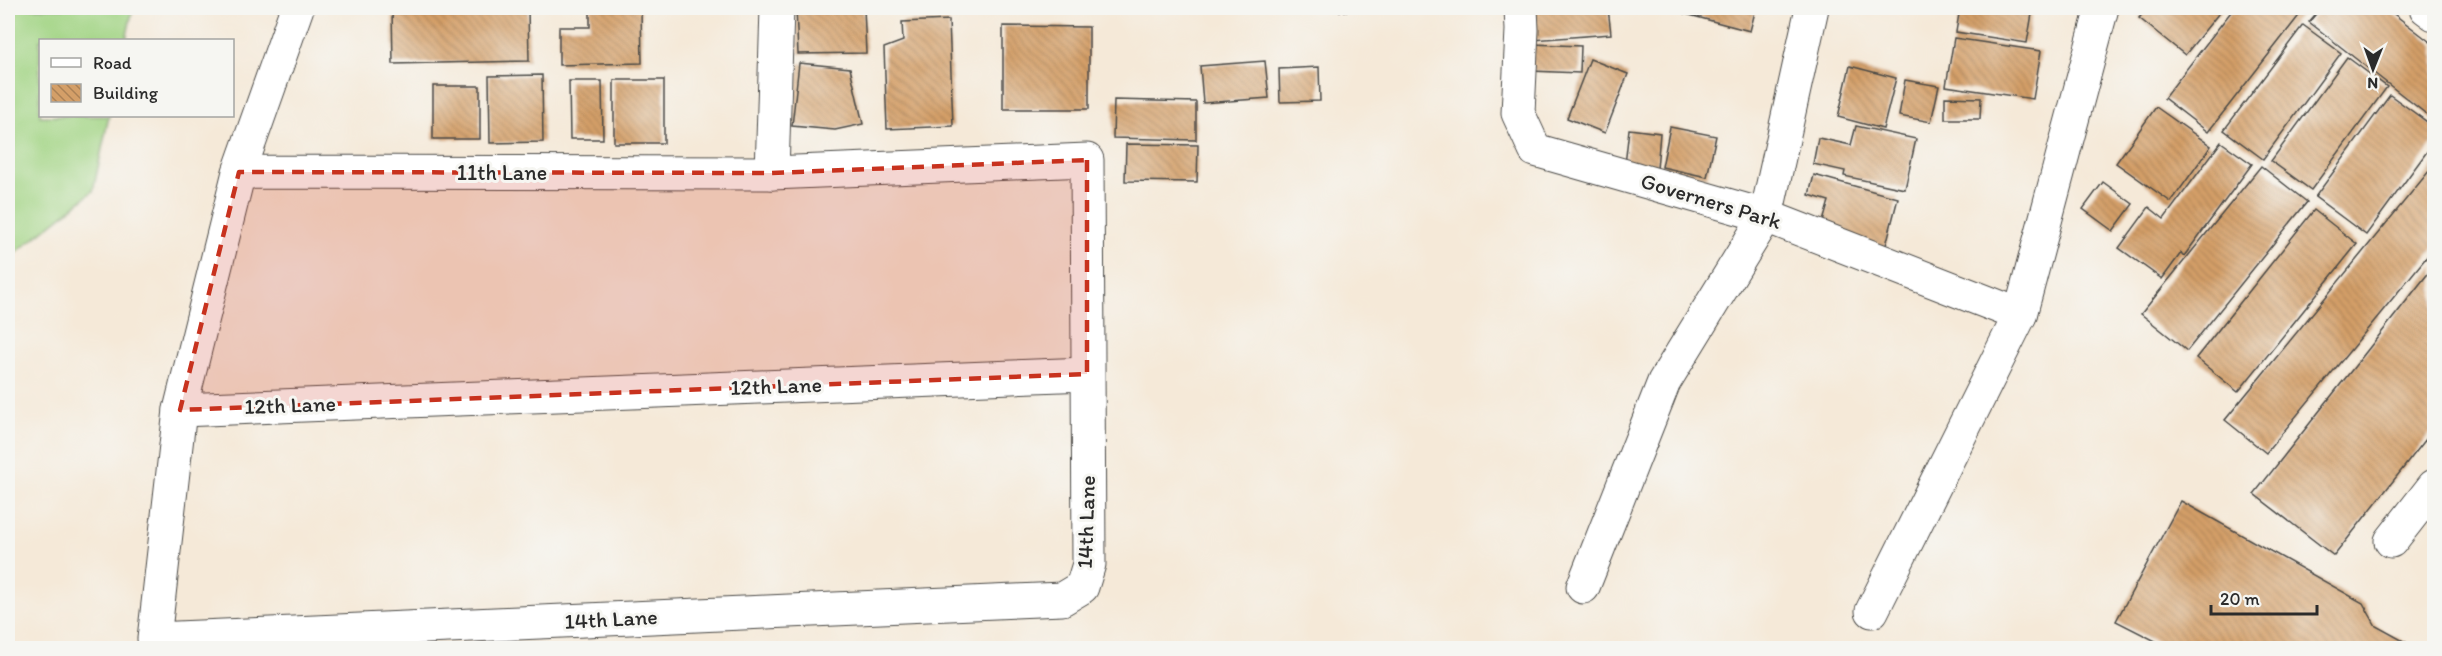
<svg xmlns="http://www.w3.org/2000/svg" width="2442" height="656" font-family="Itim,sans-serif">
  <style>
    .garden { fill: #a2d484; stroke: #668058; stroke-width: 1.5 }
    .building { fill: url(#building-back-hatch) }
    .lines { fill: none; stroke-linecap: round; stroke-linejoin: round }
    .minor-casing { stroke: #494845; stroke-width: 35 }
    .minor { stroke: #fff; stroke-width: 33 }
    .marked { fill: #c8321e; fill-opacity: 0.2; stroke: #c8321e; stroke-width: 4.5; stroke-dasharray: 12 8; stroke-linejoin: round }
    .labels { text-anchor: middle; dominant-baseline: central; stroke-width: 6; stroke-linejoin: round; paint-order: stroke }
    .street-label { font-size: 22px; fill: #2b2b2b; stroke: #f6f6f2 }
  </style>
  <defs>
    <pattern id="building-back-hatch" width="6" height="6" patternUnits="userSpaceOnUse" patternTransform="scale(1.5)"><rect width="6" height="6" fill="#d49f68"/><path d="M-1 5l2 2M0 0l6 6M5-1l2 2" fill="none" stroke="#ac8256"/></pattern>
  </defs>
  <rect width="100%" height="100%" fill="#f6f6f2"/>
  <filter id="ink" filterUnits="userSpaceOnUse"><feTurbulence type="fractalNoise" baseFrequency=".0167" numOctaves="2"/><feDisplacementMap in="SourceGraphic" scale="12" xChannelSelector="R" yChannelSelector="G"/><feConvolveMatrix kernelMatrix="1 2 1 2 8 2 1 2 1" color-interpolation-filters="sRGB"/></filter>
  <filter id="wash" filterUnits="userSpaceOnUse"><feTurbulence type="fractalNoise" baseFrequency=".008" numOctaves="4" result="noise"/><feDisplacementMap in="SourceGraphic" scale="24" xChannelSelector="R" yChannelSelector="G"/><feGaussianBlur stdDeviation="1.35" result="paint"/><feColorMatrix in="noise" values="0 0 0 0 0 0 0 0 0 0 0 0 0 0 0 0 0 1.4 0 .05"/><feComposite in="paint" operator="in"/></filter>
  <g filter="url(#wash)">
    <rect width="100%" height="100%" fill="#f5e9d8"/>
    <polygon class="garden" points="8,8 133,8 126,40 40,40 40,116 109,116 93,191 8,259"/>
    <g id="blocks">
      <g class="building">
        <polygon points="392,8 528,8 529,61 393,64"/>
        <polygon points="590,8 641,8 642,63 559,65 559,27 590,27"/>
        <polygon points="796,8 864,8 866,53 798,54"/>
        <rect x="1327" y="8" width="34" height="3"/>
        <polygon points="1530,8 1608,8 1611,34 1533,40"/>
        <polygon points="1663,8 1756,8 1750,31"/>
        <polygon points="1960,8 2033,8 2027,43 1956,32"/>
        <polygon points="2148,8 2223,8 2185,55 2139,18"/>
        <polygon points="2234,8 2305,8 2208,132 2164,98"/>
        <polygon points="2321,8 2386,8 2434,45 2434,120 2309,22"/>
        <polygon points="949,20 953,126 887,129 884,48 903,41 902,22"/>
        <polygon points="2303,25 2341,53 2263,159 2224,130"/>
        <polygon points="1003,26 1089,27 1089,109 1003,109"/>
        <polygon points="1954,38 2041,51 2033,99 1946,86"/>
        <polygon points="1532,44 1581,46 1580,73 1531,71"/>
        <polygon points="2347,57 2387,87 2311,190 2271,161"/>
        <polygon points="1590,59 1628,74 1605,133 1567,118"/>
        <polygon points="1265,61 1269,98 1203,103 1200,66"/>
        <polygon points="799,63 850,68 863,124 835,130 792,126"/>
        <polygon points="1850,66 1896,78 1883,129 1838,117"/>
        <polygon points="1319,67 1320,101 1280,102 1279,69"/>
        <polygon points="542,75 543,142 490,143 489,76"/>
        <rect x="614" y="80" width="50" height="63"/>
        <polygon points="1905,80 1939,86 1931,122 1899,116"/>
        <polygon points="569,81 602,81 603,139 570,139"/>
        <rect x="433" y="86" width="47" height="53"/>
        <polygon points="2390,95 2434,127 2434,142 2366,235 2315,197"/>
        <polygon points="1945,97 1981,98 1980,119 1945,119"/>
        <polygon points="1114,100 1196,102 1196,140 1113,138"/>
        <polygon points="2156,107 2211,146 2171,202 2116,163"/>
        <polygon points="1856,126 1916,139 1905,189 1844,176 1845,171 1813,164 1818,138 1851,145"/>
        <polygon points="1670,127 1716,136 1707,177 1662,167"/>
        <polygon points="1629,129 1660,133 1657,169 1625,165"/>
        <polygon points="2221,142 2252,164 2184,256 2181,253 2162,279 2119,248 2149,207 2164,219"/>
        <polygon points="1126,144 1198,145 1197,182 1125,181"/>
        <polygon points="2434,165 2434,248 2266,453 2225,420"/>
        <polygon points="2261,166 2307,202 2187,351 2141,314"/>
        <polygon points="1814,175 1898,198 1885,249 1820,232 1829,201 1809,195"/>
        <polygon points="2103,182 2133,204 2113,231 2083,209"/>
        <polygon points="2314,210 2357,244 2238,392 2196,358"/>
        <polygon points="2434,266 2434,429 2334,556 2254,494"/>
        <polygon points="2181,501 2363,603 2376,626 2409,644 2406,648 2169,648 2116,621"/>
      </g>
    </g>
  </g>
  <g filter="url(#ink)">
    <use href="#blocks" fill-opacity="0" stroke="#494845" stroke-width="1.5"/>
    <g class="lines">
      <defs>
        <g id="minor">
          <polyline points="1521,8 1522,30 1518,113 1535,150 1766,216 2020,315"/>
          <polyline points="2426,8 2434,14"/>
          <polyline points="239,172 772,173 1087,160 1089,564 1082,587 1062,599 154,639 180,410 239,172 297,8"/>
          <polyline points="772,173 777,8"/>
          <polyline points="180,410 1087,374"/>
          <polyline points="2391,541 2434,486"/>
          <polyline points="1583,587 1664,382 1766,216 1812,8"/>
          <polyline points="1872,611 2020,315 2102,8"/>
        </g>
      </defs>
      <use href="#minor" class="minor-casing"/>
      <use href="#minor" class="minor"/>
    </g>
  </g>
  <path class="marked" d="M1087,160V374L180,410L239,172L772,173Z"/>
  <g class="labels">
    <g class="street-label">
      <text x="502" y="172">11th Lane</text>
      <text transform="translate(1711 201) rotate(17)">Governers Park</text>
      <text transform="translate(776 386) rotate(-2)">12th Lane</text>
      <text transform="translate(290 405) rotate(-2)">12th Lane</text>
      <text transform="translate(1086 522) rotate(-88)">14th Lane</text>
      <text transform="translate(611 619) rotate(-3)">14th Lane</text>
    </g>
  </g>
  <rect width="2442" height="656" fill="none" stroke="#f6f6f2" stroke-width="30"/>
  <rect x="39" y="39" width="195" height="78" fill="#f6f6f2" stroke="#a5a5a2" stroke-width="1.5"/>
  <rect x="51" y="58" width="30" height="9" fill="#ffffff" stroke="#a5a5a2" stroke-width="1.5"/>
  <text x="93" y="69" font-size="18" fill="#2b2b2b">Road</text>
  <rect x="51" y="84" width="30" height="18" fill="url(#building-back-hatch)" stroke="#a5a5a2" stroke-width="1.5"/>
  <text x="93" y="99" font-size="18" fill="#2b2b2b">Building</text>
  <g transform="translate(2373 69) rotate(181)" stroke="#f6f6f2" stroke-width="4.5" paint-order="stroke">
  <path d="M0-4.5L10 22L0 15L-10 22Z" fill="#2b2b2b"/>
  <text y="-9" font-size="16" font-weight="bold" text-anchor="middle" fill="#2b2b2b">N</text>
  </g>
  <path d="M2211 605v9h106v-9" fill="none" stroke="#2b2b2b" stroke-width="3"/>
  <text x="2220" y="605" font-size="18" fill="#2b2b2b" stroke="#f6f6f2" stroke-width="4.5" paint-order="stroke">20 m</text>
</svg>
